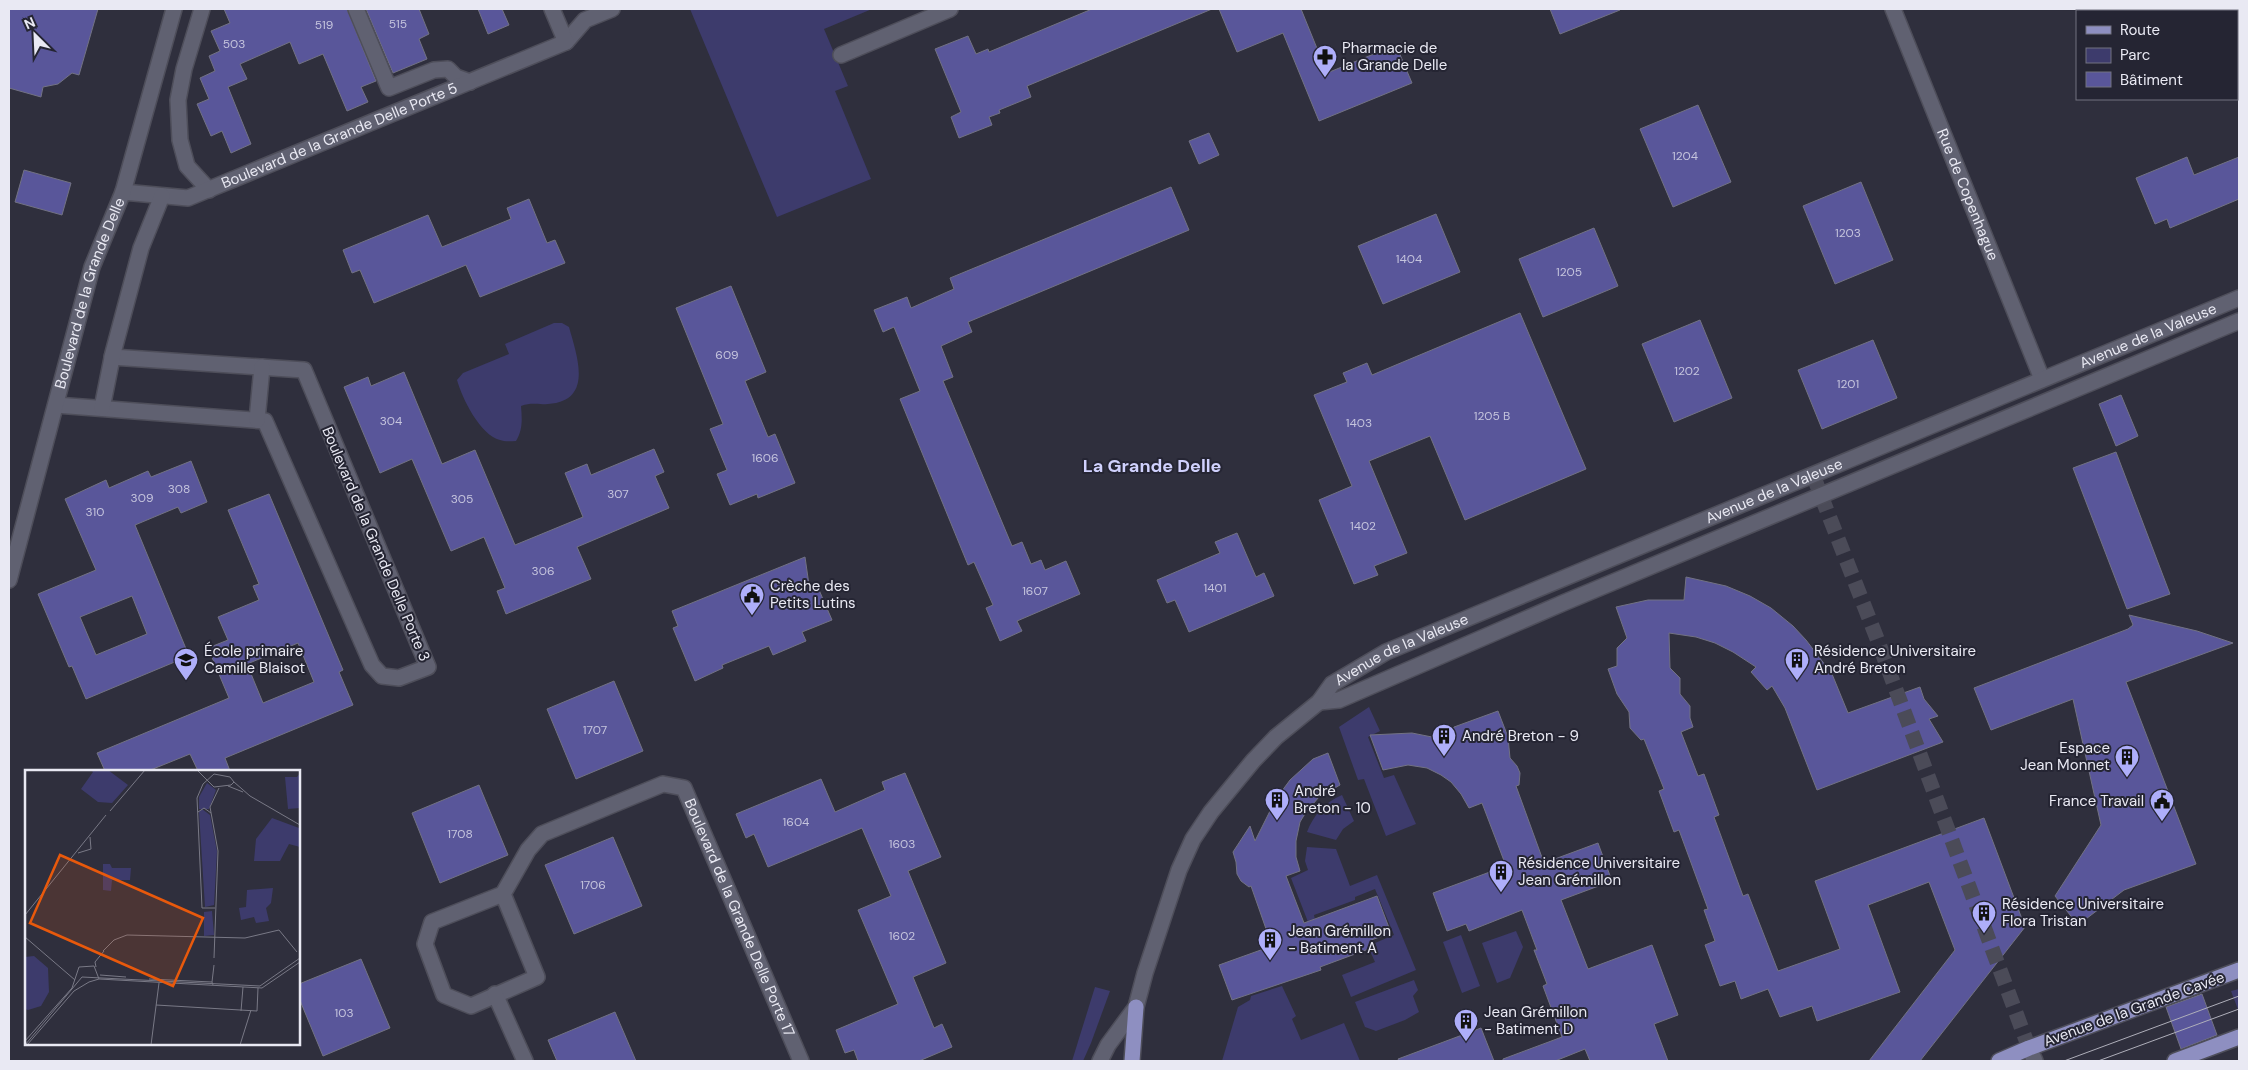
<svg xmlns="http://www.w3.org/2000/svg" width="2248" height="1070" font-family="'DM Sans',sans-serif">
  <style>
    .green { fill: #3d3b6c }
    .building { fill: #59569a; stroke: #727283; fill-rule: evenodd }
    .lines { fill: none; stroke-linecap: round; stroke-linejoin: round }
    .minor-tunnel { stroke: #4b4b58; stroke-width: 15; stroke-dasharray: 15 8; stroke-linecap: butt }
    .minor-casing { stroke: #4e4e5a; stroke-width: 18 }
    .major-casing { stroke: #4e4e5a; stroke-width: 18 }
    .minor { stroke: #606171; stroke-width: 15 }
    .major { stroke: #8e8fc1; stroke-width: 15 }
    .tram { stroke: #afafba; stroke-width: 1 }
    .labels { text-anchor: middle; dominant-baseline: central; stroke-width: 4; stroke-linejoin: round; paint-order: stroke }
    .number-label { font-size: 12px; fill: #c5c4dd }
    .poi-label { font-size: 15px; fill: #e9e9f3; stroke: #252533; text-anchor: start }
    .street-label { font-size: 15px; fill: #e9e9f3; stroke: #252533 }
    .quarter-label { font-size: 18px; font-weight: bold; fill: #d0d1fd; stroke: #252533 }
    .inset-road { fill: none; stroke: #797986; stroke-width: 1 }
    .view { fill: #e8590c; fill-opacity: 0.15; stroke: #e8590c; stroke-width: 2.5 }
    .inset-edge { fill: none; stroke: #e9e9f3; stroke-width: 2.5 }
  </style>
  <rect width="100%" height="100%" fill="#2f2f3d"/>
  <g class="green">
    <polygon points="690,9 872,9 824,29 848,86 835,91 871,179 777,217"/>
    <path d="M554,323H562L569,327C577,356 594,401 548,404C536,405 533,402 521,406C522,419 523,429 516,441C511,441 505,442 500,440C480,435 462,398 457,380L463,373L509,354L505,344Z"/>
    <polygon points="1369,707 1380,731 1368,737 1384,778 1394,775 1416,824 1386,836 1364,779 1358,780 1339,727"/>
    <path d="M1342,795L1354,821L1343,829L1336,840L1307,832C1313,816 1325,802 1342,795Z"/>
    <polygon points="1307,847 1336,849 1350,886 1377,875 1416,970 1351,997 1342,975 1375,962 1370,951 1377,948 1375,943 1394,935 1375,889 1355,897 1355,900 1314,915 1315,920 1308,922 1291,878 1308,870 1305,861"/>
    <polygon points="1516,931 1523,947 1510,978 1497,983 1482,943"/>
    <polygon points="1461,935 1480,986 1462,993 1443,942"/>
    <polygon points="1414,980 1418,990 1413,996 1419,1012 1405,1020 1376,1031 1365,1027 1355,1002"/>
    <polygon points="1282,986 1296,1016 1292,1019 1301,1040 1344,1023 1360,1061 1222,1061 1238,1007 1250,1000 1251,996"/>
    <polygon points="1095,987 1110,991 1091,1043 1083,1061 1072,1061"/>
    <polygon points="2239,989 2239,1012 2231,991"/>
  </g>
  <g class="building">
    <polygon points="9,9 98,9 79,75 72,73 58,84 43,87 41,97 9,88"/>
    <polygon points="224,9 347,9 376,81 361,87 368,102 347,111 323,54 299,64 290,42 240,64 247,79 228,87 251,144 231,153 222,131 211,136 197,104 209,99 200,78 215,71 209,56 220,51 211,31 230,23"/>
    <polygon points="366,9 419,9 429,34 419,39 427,59 393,73"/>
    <polygon points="478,9 502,9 509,25 488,34"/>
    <polygon points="1092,9 1212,9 1027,86 1031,97 999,110 1000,113 989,117 992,125 959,138 951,117 961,112 935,49 968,36 976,54 988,49 989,52"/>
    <polygon points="1219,9 1301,9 1327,73 1396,45 1412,83 1319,121 1283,33 1237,52"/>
    <polygon points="1550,9 1620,9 1620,10 1560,34"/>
    <polygon points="1698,105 1731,182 1673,207 1640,129"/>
    <polygon points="1209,133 1219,155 1199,164 1189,141"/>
    <polygon points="2187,157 2194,175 2239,157 2239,199 2170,228 2167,219 2155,224 2136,178"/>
    <polygon points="24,170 71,183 62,215 15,202"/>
    <polygon points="1861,182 1893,260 1835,284 1803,206"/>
    <polygon points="1171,187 1189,230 968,322 972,332 941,346 953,377 943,381 1012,546 1022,542 1031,564 1041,560 1045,570 1066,561 1080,594 1017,621 1022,631 1000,641 986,608 993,605 974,562 968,565 900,399 920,391 894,327 883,332 874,310 907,297 911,308 954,289 950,278"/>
    <polygon points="529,199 547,243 555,240 565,263 480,297 466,265 374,303 360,270 352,273 343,250 428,215 442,247 511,219 507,208"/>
    <polygon points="1436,214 1460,272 1383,304 1358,246"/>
    <polygon points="1594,228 1618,286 1543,317 1519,259"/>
    <polygon points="731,286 766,372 745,381 768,437 775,434 795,483 758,498 757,494 730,505 717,474 727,470 710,429 723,424 676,308"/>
    <polygon points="1520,313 1586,469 1465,520 1430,436 1369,461 1407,553 1374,566 1378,575 1354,584 1319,500 1352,486 1314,395 1347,382 1343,373 1367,363 1372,375"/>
    <polygon points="1700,320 1732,398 1674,422 1642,344"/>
    <polygon points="1873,340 1897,398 1822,429 1798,370"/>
    <polygon points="404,372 442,464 475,450 515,545 583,517 565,473 587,464 591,475 654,449 664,472 655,476 669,508 577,547 591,579 506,614 497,591 505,588 484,537 451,551 412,459 380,473 344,387 368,377 371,386"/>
    <polygon points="2121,395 2138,436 2116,446 2099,404"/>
    <polygon points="2116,452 2170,594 2127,609 2073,468"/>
    <path d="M191,461L207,502L181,513L178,507L135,525L189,656L86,699L72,666L69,667L38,594L96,570L65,499L106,480L109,488L148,471L151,477ZM132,596L147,634L96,655L80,617Z"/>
    <path d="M269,494L343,670L339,672L353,705L225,758L230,771H198L190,754L148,771H105L97,753L229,698L208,648L228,640L218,617L259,600L253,586L259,584L228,510ZM298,643L314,682L263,703L247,664Z"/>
    <polygon points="1237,533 1256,577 1264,573 1274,596 1189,632 1175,600 1167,603 1157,580 1220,553 1215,542"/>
    <polygon points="805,557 809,585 816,583 832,620 802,632 806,641 773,655 769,646 722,665 723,668 695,681 673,628 678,626 672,611"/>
    <polygon points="1686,577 1726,586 1750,596 1771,608 1793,626 1806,640 1832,674 1848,713 1920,687 1924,699 1938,716 1929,719 1943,742 1817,790 1785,708 1772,686 1767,690 1751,672 1756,667 1733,652 1715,643 1696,637 1669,633 1670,668 1680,678 1680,694 1690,706 1690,718 1693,727 1681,732 1698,776 1704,774 1719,815 1714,817 1743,896 1748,894 1778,971 1840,949 1815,881 1984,818 2025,927 1920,1061 1869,1061 1955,950 1929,882 1868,905 1900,992 1817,1021 1812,1006 1780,1017 1768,989 1741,999 1735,981 1720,986 1705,945 1715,941 1704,910 1708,909 1679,830 1674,832 1659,791 1664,789 1644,739 1641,740 1630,728 1629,712 1617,694 1608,669 1617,666 1617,648 1627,638 1616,607 1648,600 1684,600"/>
    <polygon points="2129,615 2197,631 2233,643 2126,682 2196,864 2124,890 2078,925 2055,896 2101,825 2073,699 1991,730 1974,688 2128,629 2133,625"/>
    <polygon points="614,681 643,751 576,779 547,709"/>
    <polygon points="1498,711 1508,737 1510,758 1517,766 1520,773 1519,785 1516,786 1544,863 1598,843 1612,881 1561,900 1588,969 1652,945 1678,1015 1654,1024 1668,1061 1590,1061 1585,1049 1555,1061 1503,1061 1503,1059 1562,1037 1543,986 1547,984 1534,950 1537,950 1522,910 1469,931 1466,924 1447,931 1433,893 1506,866 1482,803 1469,808 1461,794 1451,782 1441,775 1427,768 1408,765 1383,770 1370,735 1412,733 1447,740 1454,727"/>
    <polygon points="1328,753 1340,785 1319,797 1306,812 1300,822 1296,841 1296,857 1300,871 1286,876 1304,923 1377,896 1391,933 1371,940 1374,947 1320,967 1321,970 1232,1000 1219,965 1272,946 1251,886 1249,887 1241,881 1237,874 1236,862 1233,852 1250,826 1255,841 1276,799 1290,780 1313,759"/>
    <polygon points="905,773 941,857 908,871 946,963 913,977 934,1028 942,1024 952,1047 919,1061 858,1061 854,1050 845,1053 836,1030 898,1004 858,910 891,896 862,828 768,867 754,834 746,838 736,814 821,779 835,812 885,790 882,782"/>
    <polygon points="479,785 508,855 440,883 412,813"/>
    <polygon points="613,837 642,906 574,934 545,865"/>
    <polygon points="361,959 390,1028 323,1056 299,998 299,984"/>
    <polygon points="2202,994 2217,1035 2181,1049 2166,1007"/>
    <polygon points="615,1012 636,1061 557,1061 548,1040"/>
    <polygon points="1481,1028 1494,1061 1399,1061 1398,1059"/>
  </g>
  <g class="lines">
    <polyline class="minor-tunnel" points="1813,475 1876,636 2029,1048"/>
    <defs>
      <g id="minor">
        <polyline points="202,9 184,69 178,100 180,140 187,166 209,190"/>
        <polyline points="356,9 389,88 434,70 448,69 456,77 470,82"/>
        <path id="s1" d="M1893,9L2042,379"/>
        <polyline points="566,42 585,20 612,9"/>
        <polyline points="841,55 950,9"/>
        <path id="s2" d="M123,192L188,198L566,42L552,9"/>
        <polyline points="56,405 265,421 372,665 382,676 399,678 428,667 304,370 112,357"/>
        <polyline points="102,408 113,353 141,248 162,196"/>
        <polyline points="257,420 262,367"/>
        <path id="s3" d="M9,580L92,267L123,192L174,9"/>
        <polyline points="1319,702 1339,700 1563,603 2239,321"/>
        <path id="s4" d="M503,894L537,977L471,1006L444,995L425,944L432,922L503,894L528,850L542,834L663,784L684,788L801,1061"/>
        <polyline points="495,994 525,1061"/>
        <polyline points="2029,1048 2035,1061"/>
        <path id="s5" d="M1100,1061L1108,1045L1136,1007L1145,973L1179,870L1193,839L1211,812L1253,761L1276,737L1319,702L1332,684L1386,652L2239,298"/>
      </g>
      <g id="major">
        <polyline points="1132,1061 1136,1007"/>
        <polyline points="1999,1061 2029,1048 2239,970"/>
        <polyline points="2175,1061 2239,1037"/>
      </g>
    </defs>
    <use href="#minor" class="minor-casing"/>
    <use href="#major" class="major-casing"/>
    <use href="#minor" class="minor"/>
    <use href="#major" class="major"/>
    <g class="tram">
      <polyline points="2064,1061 2239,996"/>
      <polyline points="2098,1061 2239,1009"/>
    </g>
  </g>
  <defs>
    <symbol id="pharmacy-pin" viewBox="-11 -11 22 30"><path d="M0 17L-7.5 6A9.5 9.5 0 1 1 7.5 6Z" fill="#aeaefa" stroke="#252533"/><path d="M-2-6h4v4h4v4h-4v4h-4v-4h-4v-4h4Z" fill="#111"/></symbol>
    <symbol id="civic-pin" viewBox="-11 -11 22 30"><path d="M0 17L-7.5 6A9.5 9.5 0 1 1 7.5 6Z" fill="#aeaefa" stroke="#252533"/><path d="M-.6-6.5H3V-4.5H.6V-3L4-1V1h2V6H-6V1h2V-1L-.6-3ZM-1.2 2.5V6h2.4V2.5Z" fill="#111"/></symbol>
    <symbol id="school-pin" viewBox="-11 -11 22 30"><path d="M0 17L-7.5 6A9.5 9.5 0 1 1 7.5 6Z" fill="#aeaefa" stroke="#252533"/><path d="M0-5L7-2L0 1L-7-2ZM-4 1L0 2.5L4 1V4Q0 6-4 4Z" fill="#111"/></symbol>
    <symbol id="building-pin" viewBox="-11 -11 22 30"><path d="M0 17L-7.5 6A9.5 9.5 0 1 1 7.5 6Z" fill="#aeaefa" stroke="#252533"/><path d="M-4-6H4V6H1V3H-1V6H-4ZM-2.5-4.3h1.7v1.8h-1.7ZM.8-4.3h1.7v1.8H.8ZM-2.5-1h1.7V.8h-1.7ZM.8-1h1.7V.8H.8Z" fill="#111"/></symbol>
  </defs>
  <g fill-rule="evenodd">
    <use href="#pharmacy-pin" x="1311" y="43" width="28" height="38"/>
    <use href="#civic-pin" x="738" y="581" width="28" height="38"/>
    <use href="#school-pin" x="172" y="646" width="28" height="38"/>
    <use href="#building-pin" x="1783" y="646" width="28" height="38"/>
    <use href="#building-pin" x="1430" y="722" width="28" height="38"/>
    <use href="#building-pin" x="2113" y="743" width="28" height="38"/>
    <use href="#building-pin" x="1263" y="786" width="28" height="38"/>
    <use href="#civic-pin" x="2148" y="787" width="28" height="38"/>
    <use href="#building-pin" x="1487" y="858" width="28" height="38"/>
    <use href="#building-pin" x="1970" y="899" width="28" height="38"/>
    <use href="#building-pin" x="1256" y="926" width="28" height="38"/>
    <use href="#building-pin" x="1452" y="1007" width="28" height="38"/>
  </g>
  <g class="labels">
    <g class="number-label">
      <text x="398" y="24">515</text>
      <text x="324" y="25">519</text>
      <text x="234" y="44">503</text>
      <text x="1685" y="156">1204</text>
      <text x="1848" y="233">1203</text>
      <text x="1409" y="259">1404</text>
      <text x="1569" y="272">1205</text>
      <text x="727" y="355">609</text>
      <text x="1687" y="371">1202</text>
      <text x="1848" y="384">1201</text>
      <text x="1492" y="416">1205 B</text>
      <text x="391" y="421">304</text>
      <text x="1359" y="423">1403</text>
      <text x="765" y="458">1606</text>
      <text x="179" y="489">308</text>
      <text x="618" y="494">307</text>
      <text x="142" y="498">309</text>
      <text x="462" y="499">305</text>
      <text x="95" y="512">310</text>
      <text x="1363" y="526">1402</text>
      <text x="543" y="571">306</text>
      <text x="1215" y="588">1401</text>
      <text x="1035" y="591">1607</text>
      <text x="595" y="730">1707</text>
      <text x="796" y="822">1604</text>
      <text x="460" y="834">1708</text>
      <text x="902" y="844">1603</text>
      <text x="593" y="885">1706</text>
      <text x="902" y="936">1602</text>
      <text x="344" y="1013">103</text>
    </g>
    <g class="poi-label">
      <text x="1342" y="48">Pharmacie de<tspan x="1342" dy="17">la Grande Delle</tspan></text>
      <text x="770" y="586">Crèche des<tspan x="770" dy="17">Petits Lutins</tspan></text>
      <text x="204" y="651">École primaire<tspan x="204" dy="17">Camille Blaisot</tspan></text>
      <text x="1814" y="651">Résidence Universitaire<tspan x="1814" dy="17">André Breton</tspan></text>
      <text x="1462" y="736">André Breton - 9</text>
      <text x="2110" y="748" text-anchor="end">Espace<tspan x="2110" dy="17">Jean Monnet</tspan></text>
      <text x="1294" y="791">André<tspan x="1294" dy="17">Breton - 10</tspan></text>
      <text x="2144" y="801" text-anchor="end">France Travail</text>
      <text x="1518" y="863">Résidence Universitaire<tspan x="1518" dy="17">Jean Grémillon</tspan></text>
      <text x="2002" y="904">Résidence Universitaire<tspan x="2002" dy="17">Flora Tristan</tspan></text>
      <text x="1288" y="931">Jean Grémillon<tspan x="1288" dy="17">- Batiment A</tspan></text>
      <text x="1484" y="1012">Jean Grémillon<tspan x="1484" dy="17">- Batiment D</tspan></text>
    </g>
    <g class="street-label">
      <text stroke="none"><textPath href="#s2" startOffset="229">Boulevard de la Grande Delle Porte 5</textPath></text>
      <text stroke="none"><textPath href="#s1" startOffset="200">Rue de Copenhague</textPath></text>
      <text stroke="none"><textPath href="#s3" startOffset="298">Boulevard de la Grande Delle</textPath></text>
      <text stroke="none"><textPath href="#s5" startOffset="1340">Avenue de la Valeuse</textPath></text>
      <text stroke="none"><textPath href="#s5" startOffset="935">Avenue de la Valeuse</textPath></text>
      <text transform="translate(376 544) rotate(67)">Boulevard de la Grande Delle Porte 3</text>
      <text stroke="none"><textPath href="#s5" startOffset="530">Avenue de la Valeuse</textPath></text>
      <text stroke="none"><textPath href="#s4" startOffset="710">Boulevard de la Grande Delle Porte 17</textPath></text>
      <text transform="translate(2134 1009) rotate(-20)">Avenue de la Grande Cavée</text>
    </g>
    <g class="quarter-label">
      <text x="1152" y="466">La Grande Delle</text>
    </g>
  </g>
  <g transform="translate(25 770)">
    <rect width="275" height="275" fill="#2f2f3d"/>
    <path d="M66,0H83L103,15L87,33L73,32L56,19L68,2ZM275,3V38L263,39L260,7H272ZM182,13L191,20L184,39H174V27ZM177,39L185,45L192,81L189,135L180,137L174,42ZM247,48L274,58L275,77L264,74L255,91H229L231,69ZM78,94H85L87,98H106L105,110H87L86,121L78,120ZM248,118L246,133L241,138L244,151L231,153L229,147L216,150L214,138L221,137L222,120ZM187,141L189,165L179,166V142ZM9,186L23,198L24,222L16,236L3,240L0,239V187Z" fill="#3d3b6c"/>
    <path class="inset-road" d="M172,0L189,17L206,15L209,12M209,12L225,26L275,55M203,16L218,22M85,41L120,0M173,42L179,38L186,43M53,83L66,79L65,67M190,138H177L172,28L178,14L189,4L205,7L209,12M0,145L81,45M0,167L50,210M78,181L89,170L102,165L220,168L254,160L272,182M189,188L193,81L185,37L194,18M71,197L70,192L79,181M75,205L101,207M124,209L187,212L188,215M187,212L189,195M131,235L232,241L233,218M216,241L218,217M0,271L47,218L54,197L69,196L74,209M0,275L57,207L235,216L275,188M2,275L49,221L64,212L74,209L237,218L275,192M126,275L134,213M215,275L226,240"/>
    <path class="view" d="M35,85L178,148L148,216L5,153Z"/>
    <rect width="275" height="275" class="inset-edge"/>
  </g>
  <rect width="2248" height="1070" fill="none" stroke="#e9e9f3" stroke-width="20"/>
  <rect x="2076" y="10" width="162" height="90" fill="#252533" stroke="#737380"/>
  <rect x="2086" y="26" width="25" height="8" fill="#8e8fc1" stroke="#737380"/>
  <text x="2120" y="35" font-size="15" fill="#e9e9f3">Route</text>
  <rect x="2086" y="48" width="25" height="15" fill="#3d3b6c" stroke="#737380"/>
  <text x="2120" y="60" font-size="15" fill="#e9e9f3">Parc</text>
  <rect x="2086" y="72" width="25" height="15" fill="#59569a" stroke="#737380"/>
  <text x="2120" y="85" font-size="15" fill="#e9e9f3">Bâtiment</text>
  <g transform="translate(35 35) rotate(336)" stroke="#252533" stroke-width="4" paint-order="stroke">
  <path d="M0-4L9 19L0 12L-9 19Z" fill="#e9e9f3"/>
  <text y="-8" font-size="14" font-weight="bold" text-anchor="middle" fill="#e9e9f3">N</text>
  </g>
</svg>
